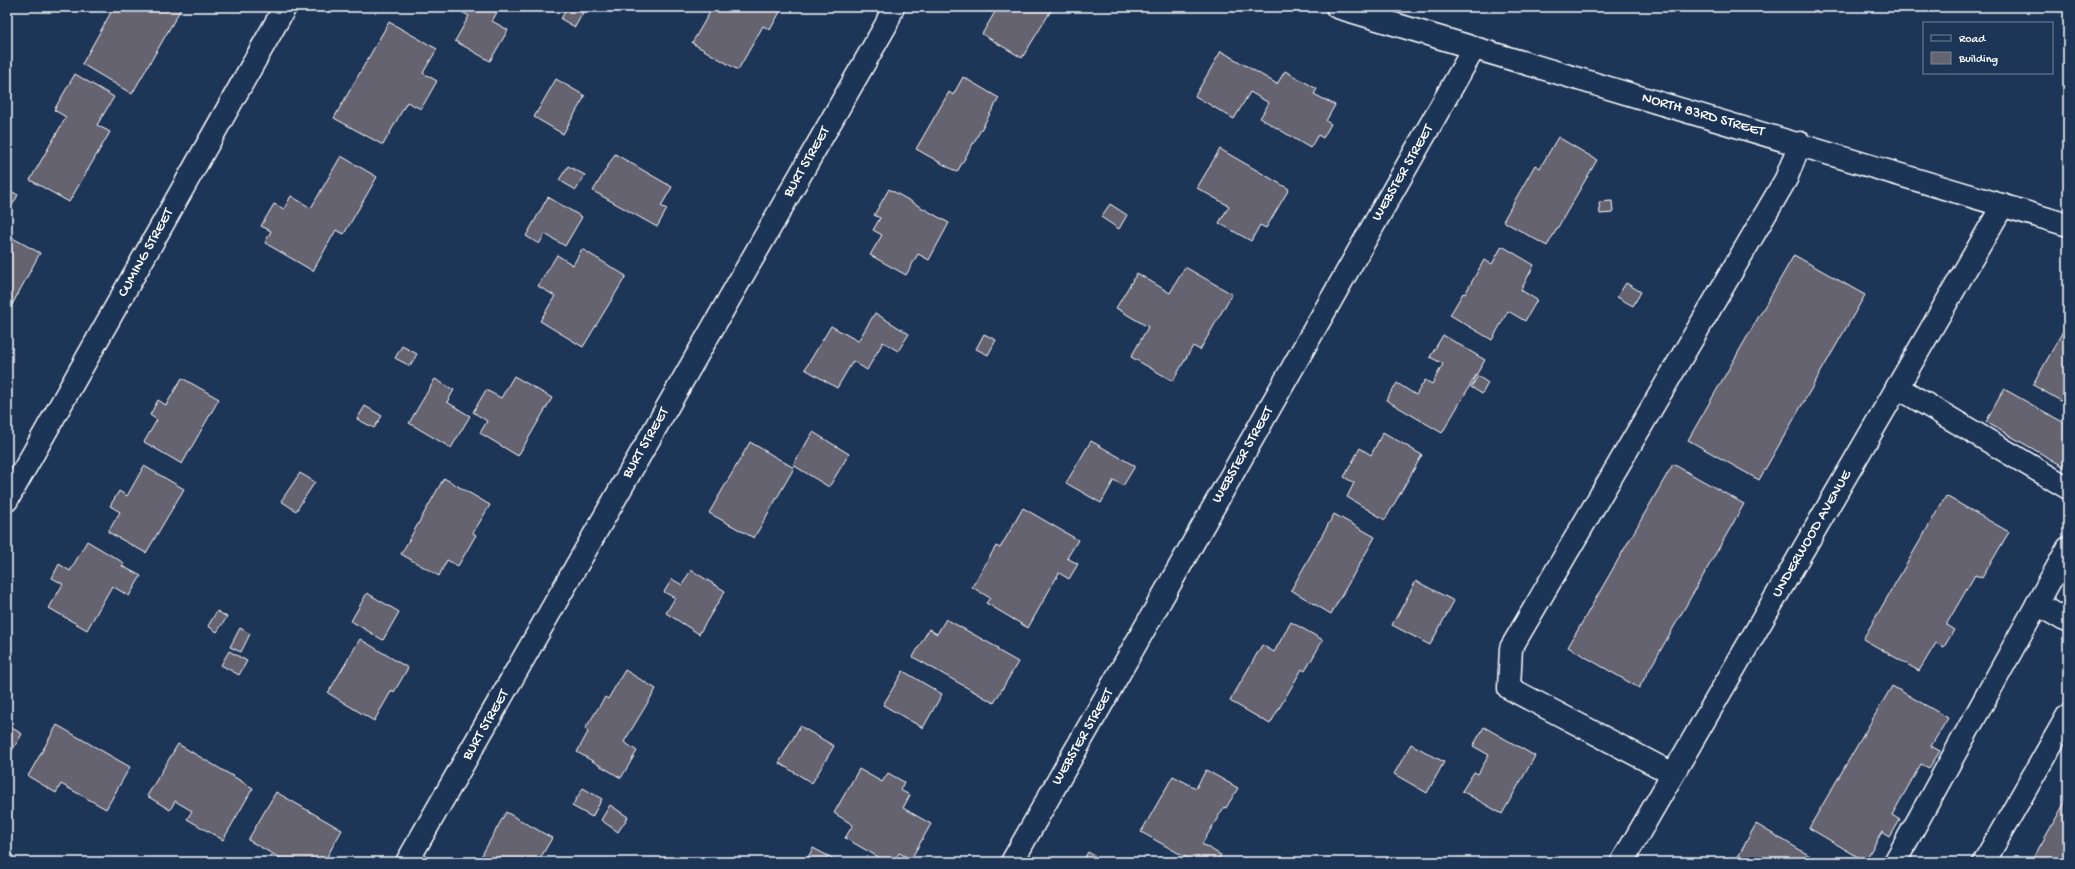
<svg xmlns="http://www.w3.org/2000/svg" width="2075" height="869" font-family="'Gochi Hand',sans-serif">
  <style>
    .building { fill: #666371; stroke: #fff }
    .lines { fill: none; stroke-linecap: round; stroke-linejoin: round }
    .minor-casing { stroke: #fff; stroke-width: 25 }
    .minor { stroke: #1d3557; stroke-width: 22 }
    .labels { text-anchor: middle; dominant-baseline: central; stroke-width: 4; stroke-linejoin: round; paint-order: stroke }
    .street-label { font-size: 15px; fill: #fff; stroke: #1d3557 }
  </style>
  <rect width="100%" height="100%" fill="#1d3557"/>
  <filter id="ink" filterUnits="userSpaceOnUse"><feTurbulence type="fractalNoise" baseFrequency=".025" numOctaves="2"/><feDisplacementMap in="SourceGraphic" scale="8" xChannelSelector="R" yChannelSelector="G"/><feConvolveMatrix kernelMatrix="1 2 1 2 8 2 1 2 1" color-interpolation-filters="sRGB"/></filter>
  <g filter="url(#ink)">
    <g class="building">
      <polygon points="114,7 182,7 132,94 82,64"/>
      <polygon points="453,7 500,7 492,21 508,30 490,61 455,41 469,16"/>
      <polygon points="567,7 586,7 575,27 561,19"/>
      <polygon points="713,7 775,7 781,10 770,30 763,26 738,70 692,43"/>
      <polygon points="998,7 1048,7 1052,9 1022,58 982,34"/>
      <polygon points="389,22 437,49 423,73 437,81 421,109 407,102 383,145 334,118"/>
      <polygon points="1221,51 1277,84 1285,71 1317,89 1314,94 1335,105 1326,121 1331,124 1323,138 1318,135 1310,148 1260,118 1269,103 1250,92 1234,119 1195,96"/>
      <polygon points="75,74 114,97 97,125 110,132 69,202 30,180 66,117 54,110"/>
      <polygon points="963,77 999,98 957,172 916,149 949,92 953,95"/>
      <polygon points="556,79 585,96 563,134 534,117"/>
      <polygon points="1558,137 1597,160 1547,246 1503,221 1535,165 1540,168"/>
      <polygon points="1220,149 1289,189 1266,228 1260,225 1251,241 1219,223 1229,206 1197,188"/>
      <polygon points="615,154 672,187 661,206 667,209 657,227 593,191"/>
      <polygon points="341,156 377,177 344,234 336,230 313,271 265,243 271,231 261,226 274,204 284,209 291,196 311,208"/>
      <polygon points="568,166 585,175 576,190 559,180"/>
      <polygon points="7,189 18,195 7,214"/>
      <polygon points="889,189 949,223 929,260 918,254 906,275 870,255 882,235 873,230 880,218 874,215"/>
      <polygon points="548,197 582,217 565,246 545,234 539,244 526,236"/>
      <polygon points="1612,201 1613,213 1600,214 1599,202"/>
      <polygon points="1110,204 1127,215 1119,229 1101,217"/>
      <polygon points="7,235 40,253 7,314"/>
      <polygon points="1502,246 1534,265 1521,290 1537,300 1525,321 1508,311 1492,340 1450,315 1463,293 1465,294 1484,260 1492,264"/>
      <polygon points="582,249 626,276 583,347 540,321 555,296 538,286 557,255 573,265"/>
      <polygon points="1794,255 1865,295 1759,480 1688,440"/>
      <polygon points="1185,267 1232,294 1200,350 1193,346 1173,381 1131,357 1148,327 1116,308 1137,273 1170,293"/>
      <polygon points="1626,283 1641,292 1633,306 1617,297"/>
      <polygon points="875,313 909,334 898,351 883,342 867,370 853,361 837,388 805,369 831,326 858,341"/>
      <polygon points="2068,322 2068,405 2033,385"/>
      <polygon points="984,334 996,340 988,355 976,349"/>
      <polygon points="1443,335 1485,360 1442,433 1386,400 1397,383 1416,395 1425,380 1432,384 1443,364 1430,357"/>
      <polygon points="402,346 417,354 410,366 395,358"/>
      <polygon points="514,376 552,398 518,456 480,433 487,421 473,412 486,390 501,398"/>
      <polygon points="1478,376 1488,383 1482,394 1471,387"/>
      <polygon points="182,378 219,399 182,464 144,442 157,420 150,415 158,400 166,405"/>
      <polygon points="435,379 454,390 447,402 470,416 451,448 409,423"/>
      <polygon points="2004,389 2068,425 2068,469 1986,422"/>
      <polygon points="365,406 382,416 374,428 357,419"/>
      <polygon points="813,432 849,454 829,487 793,465"/>
      <polygon points="1383,432 1422,455 1385,520 1347,497 1354,483 1344,477 1360,448 1371,455"/>
      <polygon points="1091,441 1135,466 1123,486 1114,480 1101,503 1066,483"/>
      <polygon points="750,442 794,468 754,538 709,513"/>
      <polygon points="1673,464 1744,504 1639,688 1568,647"/>
      <polygon points="144,466 184,489 146,553 108,532 120,512 110,506 119,491 127,496"/>
      <polygon points="300,473 315,482 296,511 281,501"/>
      <polygon points="444,478 490,505 473,533 476,535 458,566 447,560 439,576 401,554"/>
      <polygon points="1946,496 2009,532 1982,578 1975,575 1946,625 1954,630 1944,647 1936,643 1919,671 1863,639"/>
      <polygon points="1023,508 1078,540 1067,558 1078,564 1069,579 1059,573 1028,628 986,603 990,598 972,587 996,546 1000,548"/>
      <polygon points="1334,514 1375,537 1331,614 1291,590"/>
      <polygon points="87,541 124,563 122,566 141,576 129,596 112,586 87,630 49,608 63,584 52,578 59,564 70,571"/>
      <polygon points="691,570 725,591 699,634 666,613 675,598 664,592 672,579 682,585"/>
      <polygon points="1416,581 1454,601 1430,645 1392,625"/>
      <polygon points="367,593 399,612 383,640 351,621"/>
      <polygon points="217,611 227,617 217,632 208,626"/>
      <polygon points="946,619 998,648 997,650 1018,662 994,703 913,657 929,629 937,634"/>
      <polygon points="1291,622 1323,640 1305,671 1302,669 1270,724 1230,701 1262,645 1274,652"/>
      <polygon points="240,628 250,634 241,652 230,647"/>
      <polygon points="360,639 408,668 394,692 392,690 374,721 328,693"/>
      <polygon points="229,651 247,661 239,675 221,665"/>
      <polygon points="625,670 656,689 624,742 637,751 621,778 577,752 588,732 585,729 605,697 608,699"/>
      <polygon points="903,671 942,694 923,728 883,705"/>
      <polygon points="1892,686 1948,718 1931,746 1940,751 1929,768 1921,764 1892,815 1900,820 1890,837 1882,832 1865,861 1809,828"/>
      <polygon points="7,725 22,734 7,759"/>
      <polygon points="57,725 130,767 106,809 61,784 56,793 28,776"/>
      <polygon points="800,726 834,746 812,783 779,763"/>
      <polygon points="1484,727 1535,756 1502,814 1462,791 1474,772 1478,774 1489,755 1473,746"/>
      <polygon points="178,744 253,788 223,840 187,819 192,811 175,801 170,810 147,796"/>
      <polygon points="1411,744 1444,762 1427,793 1394,774"/>
      <polygon points="859,769 882,782 888,773 904,782 900,790 910,795 903,808 931,824 911,859 899,853 894,862 887,862 845,838 853,825 834,813"/>
      <polygon points="1206,770 1238,788 1226,808 1224,807 1202,844 1221,855 1217,862 1194,862 1141,832 1173,776 1196,788"/>
      <polygon points="583,788 602,799 592,817 572,806"/>
      <polygon points="276,792 342,830 324,862 287,862 248,840"/>
      <polygon points="2068,797 2068,862 2031,862"/>
      <polygon points="610,805 628,817 618,832 601,820"/>
      <polygon points="506,812 552,838 538,862 478,862"/>
      <polygon points="1756,824 1812,857 1809,862 1735,862"/>
      <polygon points="813,848 834,859 833,862 806,861"/>
      <polygon points="1088,852 1104,862 1082,862"/>
    </g>
    <g class="lines">
      <defs>
        <g id="minor">
          <polyline points="1337,7 2068,225"/>
          <polyline points="1897,387 2068,488"/>
          <polyline points="7,500 285,7"/>
          <polyline points="2037,604 2068,622"/>
          <polyline points="1673,774 1509,688 1511,648 1786,179 1800,143"/>
          <polyline points="407,862 886,25 893,7"/>
          <polyline points="1012,862 1474,48"/>
          <polyline points="1622,862 2003,205"/>
          <polyline points="1895,862 2068,548"/>
          <polyline points="1984,862 2068,715"/>
        </g>
      </defs>
      <use href="#minor" class="minor-casing"/>
      <use href="#minor" class="minor"/>
    </g>
  </g>
  <g class="labels">
    <g class="street-label">
      <text transform="translate(1703 115) rotate(16)">NORTH 83RD STREET</text>
      <text transform="translate(807 162) rotate(-60)">BURT STREET</text>
      <text transform="translate(1403 173) rotate(-60)">WEBSTER STREET</text>
      <text transform="translate(146 253) rotate(-61)">CUMING STREET</text>
      <text transform="translate(646 443) rotate(-60)">BURT STREET</text>
      <text transform="translate(1243 455) rotate(-60)">WEBSTER STREET</text>
      <text transform="translate(1812 534) rotate(-60)">UNDERWOOD AVENUE</text>
      <text transform="translate(486 725) rotate(-60)">BURT STREET</text>
      <text transform="translate(1083 737) rotate(-60)">WEBSTER STREET</text>
    </g>
  </g>
  <rect width="2075" height="869" fill="none" stroke="#1d3557" stroke-width="24"/>
  <rect x="12" y="12" width="2051" height="845" fill="none" stroke="#fff" stroke-width="1.5" filter="url(#ink)"/>
  <rect x="1923" y="22" width="130" height="52" fill="#1d3557" stroke="#77869a"/>
  <rect x="1931" y="35" width="20" height="6" fill="#1d3557" stroke="#77869a"/>
  <text x="1959" y="42" font-size="12" fill="#ffffff">Road</text>
  <rect x="1931" y="52" width="20" height="12" fill="#666371" stroke="#77869a"/>
  <text x="1959" y="62" font-size="12" fill="#ffffff">Building</text>
</svg>
